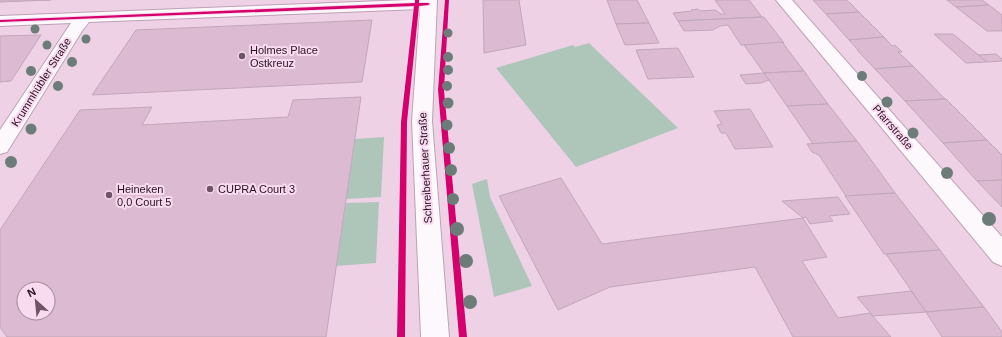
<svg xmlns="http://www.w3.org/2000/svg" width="1002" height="337" font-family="Arial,sans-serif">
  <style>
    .green { fill: #aec6b9 }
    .building { fill: #dbbad2; stroke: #c1a7b9; fill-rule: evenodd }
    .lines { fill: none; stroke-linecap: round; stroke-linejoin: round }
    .street-casing { stroke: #bca2b4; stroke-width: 2 }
    .street { fill: #fdf8fb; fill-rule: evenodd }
    .cycleway-casing { stroke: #f8dbef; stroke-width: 2 }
    .cycleway { fill: #d6006c; fill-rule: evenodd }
    .tree { fill: #6c7d79 }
    .poi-dot { fill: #6f5468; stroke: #f8dbef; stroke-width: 1.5 }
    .labels { text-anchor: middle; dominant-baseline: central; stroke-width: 4; stroke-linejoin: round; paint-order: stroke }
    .poi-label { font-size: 11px; fill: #2a1124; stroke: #f8dbef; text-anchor: start }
    .street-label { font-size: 11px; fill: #2a1124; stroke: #f8dbef }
  </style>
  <rect width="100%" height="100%" fill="#efd1e6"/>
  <g class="green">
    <polygon points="589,43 678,128 576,167 496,68 573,45 575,47"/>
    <polygon points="384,137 381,197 346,199 355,139"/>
    <polygon points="487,179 490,197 532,286 494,297 472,184"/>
    <polygon points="379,202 376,263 336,266 346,203"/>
  </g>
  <g class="building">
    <polygon points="0,0 51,0 0,2"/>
    <polygon points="483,0 519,0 526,45 484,53"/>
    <polygon points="607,0 637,0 649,23 616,24"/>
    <polygon points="715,0 749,0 762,17 678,21 673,13 692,11 691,10 698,9 700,11 715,10 721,14 725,14"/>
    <polygon points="813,0 847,0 859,12 826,14"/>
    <polygon points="947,0 982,0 989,5 956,7"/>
    <polygon points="989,5 1002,15 1002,31 987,31 956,7"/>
    <polygon points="859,12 884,37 849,40 826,14"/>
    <polygon points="764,17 784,43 741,45 728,25 720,26 713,30 684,31 678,21"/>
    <polygon points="372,20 362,82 92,95 136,30"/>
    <polygon points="649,23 659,43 625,45 616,24"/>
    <polygon points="934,34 953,34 987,62 966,63"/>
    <polygon points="41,35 11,81 0,82 0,36"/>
    <polygon points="884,37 892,46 895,45 902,52 898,52 913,66 875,69 857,50 858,50 849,40"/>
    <polygon points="782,42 804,71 764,73 744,45"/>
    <polygon points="678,48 694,77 648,79 636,50"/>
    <polygon points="996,54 1002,59 1002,61 987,62 978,55"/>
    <polygon points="913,66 945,99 905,101 875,69"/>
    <polygon points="804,71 813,84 828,104 787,106 764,73"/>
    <polygon points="764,73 769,80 761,83 746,84 740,75"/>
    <path d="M361,97L326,337H7L0,327V230L80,110L152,107L142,125L288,117L293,100ZM24,289H48V313H24Z"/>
    <polygon points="945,99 946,99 987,140 943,143 905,101"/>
    <polygon points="828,104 845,126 857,141 813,144 787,106"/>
    <polygon points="750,109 773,147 735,149 726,133 721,133 717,125 722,124 714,111"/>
    <polygon points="987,140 1002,155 1002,180 977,181 943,143"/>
    <polygon points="857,141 877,168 895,193 846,196 819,155 812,152 807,144"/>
    <polygon points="561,178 602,244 803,218 827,257 802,261 838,318 870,313 891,337 793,337 755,267 610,287 558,310 499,196"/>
    <polygon points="1002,180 1002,207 977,181"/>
    <polygon points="895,193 924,230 940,250 884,254 845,196"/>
    <polygon points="838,197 850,214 829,216 833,221 810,224 806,217 803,218 782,201"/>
    <polygon points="940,250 945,257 984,307 926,312 886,254"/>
    <polygon points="911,291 926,312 873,316 857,297"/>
    <polygon points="984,307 1002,332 1002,337 942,337 926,312"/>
  </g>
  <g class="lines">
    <defs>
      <g id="street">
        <polygon points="409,0 437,0 432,121 449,337 421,337 412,121 420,9 89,22 82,31 7,152 0,154 0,130 71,23 0,26 0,16"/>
        <polygon points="776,0 792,0 1002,237 1002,266 993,262"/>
      </g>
    </defs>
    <use href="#street" class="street-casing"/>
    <use href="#street" class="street"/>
    <defs>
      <g id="cycleway">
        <polygon points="415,0 419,0 419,3 428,3 430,4 428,5 419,6 407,122 405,337 397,337 401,122 414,6 0,22 0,20 415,3"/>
        <polygon points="445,0 449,0 444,90 467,337 459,337 438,90"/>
      </g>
    </defs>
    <use href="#cycleway" class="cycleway-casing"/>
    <use href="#cycleway" class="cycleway"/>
  </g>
  <g class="tree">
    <circle cx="35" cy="29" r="4.5"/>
    <circle cx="448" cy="33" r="4.5"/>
    <circle cx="86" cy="39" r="4.5"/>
    <circle cx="47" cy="45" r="4.5"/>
    <circle cx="448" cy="57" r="5"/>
    <circle cx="72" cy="62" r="5"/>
    <circle cx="448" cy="70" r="5"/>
    <circle cx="31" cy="71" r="5"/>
    <circle cx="862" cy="76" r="5"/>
    <circle cx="58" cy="86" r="5"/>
    <circle cx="447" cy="86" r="5"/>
    <circle cx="887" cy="102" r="5.5"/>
    <circle cx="448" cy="103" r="5.5"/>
    <circle cx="447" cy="125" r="5.5"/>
    <circle cx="31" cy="129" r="5.5"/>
    <circle cx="913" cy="133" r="5.5"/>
    <circle cx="449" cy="148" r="6"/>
    <circle cx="11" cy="162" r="6"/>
    <circle cx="451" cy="170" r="6"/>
    <circle cx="947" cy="173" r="6"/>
    <circle cx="453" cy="199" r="6"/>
    <circle cx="989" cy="219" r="7"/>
    <circle cx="457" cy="229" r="7"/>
    <circle cx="466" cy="261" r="7"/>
    <circle cx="470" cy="302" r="7"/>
  </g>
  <g class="poi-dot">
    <circle cx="242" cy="56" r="4"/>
    <circle cx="210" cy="189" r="4"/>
    <circle cx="109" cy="195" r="4"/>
  </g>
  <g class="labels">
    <g class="poi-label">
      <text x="250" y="50">Holmes Place<tspan x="250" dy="13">Ostkreuz</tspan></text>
      <text x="117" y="189">Heineken<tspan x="117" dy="13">0,0 Court 5</tspan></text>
      <text x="218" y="189">CUPRA Court 3</text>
    </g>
    <g class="street-label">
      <text transform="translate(41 82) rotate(-58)">Krummhübler Straße</text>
      <text transform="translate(893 127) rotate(49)">Pfarrstraße</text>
      <text transform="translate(425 168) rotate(-93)">Schreiberhauer Straße</text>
    </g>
  </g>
  <g transform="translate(36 301) rotate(333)"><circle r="19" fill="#f8dbef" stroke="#a68a9e"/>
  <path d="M0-3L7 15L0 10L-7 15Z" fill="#6f5468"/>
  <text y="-6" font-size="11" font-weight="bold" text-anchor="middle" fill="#2a1124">N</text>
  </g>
</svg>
